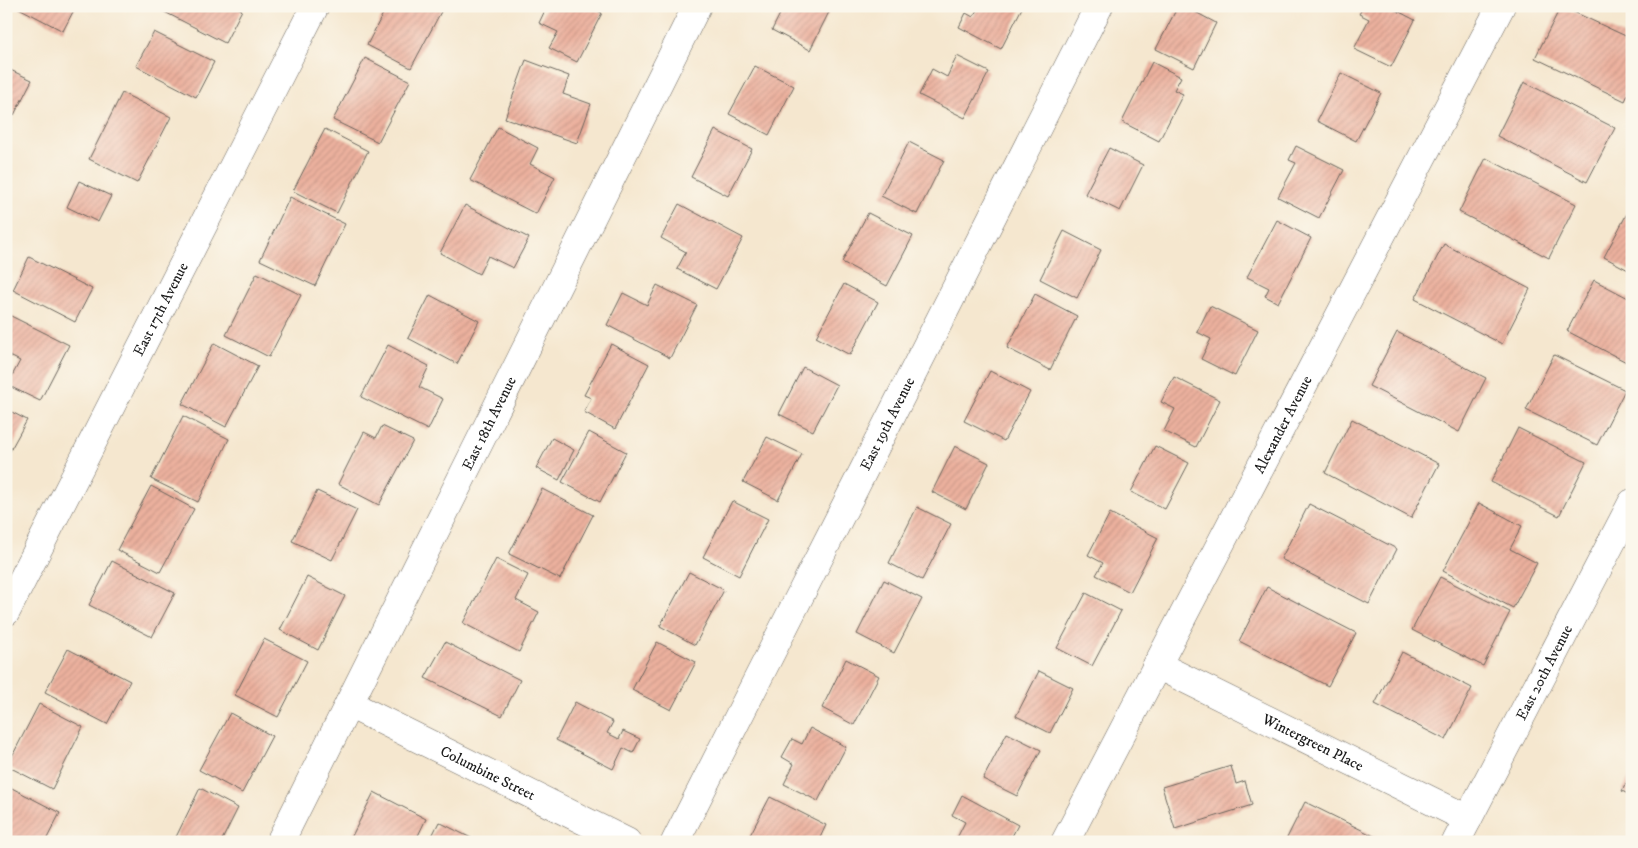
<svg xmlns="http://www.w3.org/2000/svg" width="1638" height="848" font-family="'IM FELL DW Pica',serif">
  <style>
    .building { fill: url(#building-hatch) }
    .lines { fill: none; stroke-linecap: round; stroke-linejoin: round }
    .minor-casing { stroke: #68635b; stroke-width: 29 }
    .minor { stroke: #fff; stroke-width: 28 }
    .labels { text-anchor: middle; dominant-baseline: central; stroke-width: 4; stroke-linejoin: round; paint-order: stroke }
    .street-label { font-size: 15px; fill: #1c1c1c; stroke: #fbf7ec }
  </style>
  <defs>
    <pattern id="building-hatch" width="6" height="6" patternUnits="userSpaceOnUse" patternTransform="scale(1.25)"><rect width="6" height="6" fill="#ecb19e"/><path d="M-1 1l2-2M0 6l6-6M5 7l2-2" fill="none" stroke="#ca9888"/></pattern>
  </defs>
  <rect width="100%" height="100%" fill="#fbf7ec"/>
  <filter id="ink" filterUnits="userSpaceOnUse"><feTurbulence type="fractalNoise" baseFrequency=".02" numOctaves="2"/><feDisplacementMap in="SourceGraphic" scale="10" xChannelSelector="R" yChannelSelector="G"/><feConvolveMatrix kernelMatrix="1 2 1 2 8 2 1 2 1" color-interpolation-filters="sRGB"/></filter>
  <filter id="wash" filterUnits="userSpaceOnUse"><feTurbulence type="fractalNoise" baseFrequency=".0096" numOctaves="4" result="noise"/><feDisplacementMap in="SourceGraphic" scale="20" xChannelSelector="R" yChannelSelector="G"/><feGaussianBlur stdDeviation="1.12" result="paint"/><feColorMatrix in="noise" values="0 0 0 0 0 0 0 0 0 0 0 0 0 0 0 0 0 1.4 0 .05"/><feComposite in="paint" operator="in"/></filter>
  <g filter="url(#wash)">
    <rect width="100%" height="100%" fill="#f5e7cf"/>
    <g id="blocks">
      <g class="building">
        <polygon points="15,6 76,6 63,31"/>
        <polygon points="153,6 235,6 242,10 225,43"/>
        <polygon points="387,6 444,6 411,68 367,45"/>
        <polygon points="547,6 589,6 602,13 577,62 549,48 558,32 539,23"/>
        <polygon points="784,6 832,6 810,50 772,30"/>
        <polygon points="979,6 1023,6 1001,49 959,27 966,13 973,17"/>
        <polygon points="1178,6 1184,6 1216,23 1194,68 1156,49"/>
        <polygon points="1364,6 1388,6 1415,20 1391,67 1354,49 1369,19 1359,14"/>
        <polygon points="1561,6 1632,39 1632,86 1625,101 1535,58"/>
        <polygon points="154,32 214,62 196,97 136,66"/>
        <polygon points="957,56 989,72 965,118 919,95 932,69 947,77"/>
        <polygon points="365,58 410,81 378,142 333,120"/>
        <polygon points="526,60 569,76 563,94 591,104 577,143 505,118"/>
        <polygon points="1152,62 1181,77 1174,90 1183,94 1159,141 1122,122"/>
        <polygon points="755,66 794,86 769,135 729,114"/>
        <polygon points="6,68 32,80 14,115 6,111"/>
        <polygon points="1341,73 1381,93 1356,141 1317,121"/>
        <polygon points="1524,82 1615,128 1587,182 1497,136"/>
        <polygon points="122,93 171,117 137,183 89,159"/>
        <polygon points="498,127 538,148 530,164 555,177 536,214 470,180"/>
        <polygon points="325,129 368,151 337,213 293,191"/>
        <polygon points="715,130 752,149 728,196 691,177"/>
        <polygon points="909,142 944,160 917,214 881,196"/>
        <polygon points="1296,146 1344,170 1319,218 1278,197 1296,163 1289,160"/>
        <polygon points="1109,148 1143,165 1120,211 1085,194"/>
        <polygon points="1486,158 1576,204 1549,258 1459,212"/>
        <polygon points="79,181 111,196 98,222 67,207"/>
        <polygon points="290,197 345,224 315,286 260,260"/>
        <polygon points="679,204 743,238 716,289 677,269 686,252 661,238"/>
        <polygon points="1632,204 1632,272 1604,257"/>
        <polygon points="465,205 529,238 513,268 488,256 479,274 440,253"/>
        <polygon points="868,213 913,236 887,286 842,262"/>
        <polygon points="1277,220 1311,238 1278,303 1265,296 1269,288 1247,277"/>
        <polygon points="1064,231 1101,250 1077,298 1040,279"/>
        <polygon points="1444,244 1530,289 1502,344 1415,299"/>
        <polygon points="29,257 92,289 75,322 13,290"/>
        <polygon points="257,273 301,295 269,357 226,335"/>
        <polygon points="1594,280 1632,300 1632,365 1567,331"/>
        <polygon points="844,284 878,302 850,355 816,337"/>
        <polygon points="657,285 697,305 670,358 607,325 623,293 647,305"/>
        <polygon points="1035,294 1077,316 1050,370 1007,348"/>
        <polygon points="430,295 479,321 457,364 408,338"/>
        <polygon points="1210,306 1258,330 1235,376 1201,359 1211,339 1197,332"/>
        <polygon points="9,315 69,345 40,401 7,385 20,361 6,354 6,320"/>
        <polygon points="1397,332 1486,378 1459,432 1369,386"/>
        <polygon points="214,343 258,366 226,427 182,404"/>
        <polygon points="611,344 649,364 615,429 584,412 591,398 584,395"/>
        <polygon points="388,345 429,366 419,387 443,399 428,430 361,397"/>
        <polygon points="1554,355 1625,390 1597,445 1526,410"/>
        <polygon points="803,367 837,385 813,431 779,414"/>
        <polygon points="990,371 1030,392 1004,441 964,421"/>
        <polygon points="1174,377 1220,400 1196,447 1164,431 1175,409 1161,402"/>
        <polygon points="6,409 27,420 6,458"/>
        <polygon points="183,416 229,439 198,502 151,479"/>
        <polygon points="1352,419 1439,464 1411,518 1325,473"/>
        <polygon points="382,426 413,441 379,505 338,484 364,432 376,438"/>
        <polygon points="1518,428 1586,462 1559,516 1491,482"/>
        <polygon points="589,432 626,452 600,502 562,482"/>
        <polygon points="767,437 802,454 778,500 743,482"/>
        <polygon points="552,438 574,450 559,480 536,468"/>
        <polygon points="955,446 989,463 966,509 932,492"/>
        <polygon points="1155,446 1189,463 1165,509 1131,492"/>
        <polygon points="151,486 194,509 160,572 117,550"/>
        <polygon points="542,489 593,515 560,579 509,554"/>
        <polygon points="317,491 357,510 332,560 292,541"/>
        <polygon points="732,501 768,519 739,576 703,557"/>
        <polygon points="1479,503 1522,526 1510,549 1537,563 1513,608 1443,571"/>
        <polygon points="1309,504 1397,549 1369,604 1281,559"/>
        <polygon points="917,507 951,524 922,580 889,563"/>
        <polygon points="1110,513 1158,538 1130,592 1096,575 1103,563 1088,555"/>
        <polygon points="496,559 528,575 516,600 539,612 519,652 463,623"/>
        <polygon points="112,561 175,593 152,637 89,605"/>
        <polygon points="689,572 724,590 695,645 660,626"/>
        <polygon points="307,577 345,596 318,650 280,630"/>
        <polygon points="1440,577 1510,612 1483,666 1412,630"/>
        <polygon points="884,580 922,599 894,653 857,634"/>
        <polygon points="1267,587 1356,633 1328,686 1239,641"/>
        <polygon points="1086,593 1121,611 1092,666 1057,648"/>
        <polygon points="264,639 307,661 278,717 235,695"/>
        <polygon points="445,642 520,680 502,716 425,678"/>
        <polygon points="657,642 696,662 671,710 632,690"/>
        <polygon points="68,649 130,681 107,724 45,692"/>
        <polygon points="1402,652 1472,688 1446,740 1375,704"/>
        <polygon points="846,659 879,676 854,725 822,708"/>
        <polygon points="1039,671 1073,688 1050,733 1016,716"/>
        <polygon points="575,702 613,722 607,733 619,739 623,731 640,739 633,753 623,748 613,769 556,740"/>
        <polygon points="39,704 83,727 52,789 7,766"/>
        <polygon points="230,713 272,736 242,793 199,770"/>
        <polygon points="810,728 846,747 818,801 784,784 794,764 782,757 792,739 802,744"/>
        <polygon points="1007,733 1041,750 1017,796 983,779"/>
        <polygon points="1231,766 1236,784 1245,781 1252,805 1175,829 1162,787"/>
        <polygon points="1632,772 1632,796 1622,791"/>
        <polygon points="6,785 60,813 45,842 12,842 6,839"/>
        <polygon points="200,788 238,808 221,842 185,842 176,837"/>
        <polygon points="374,792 426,819 415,842 349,842"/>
        <polygon points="962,795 1018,825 1009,842 955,842 965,822 952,815"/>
        <polygon points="770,797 826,825 818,842 760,842 749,837"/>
        <polygon points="1305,802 1386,842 1285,842"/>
        <polygon points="439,822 479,842 429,842"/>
      </g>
    </g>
  </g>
  <g filter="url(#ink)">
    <use href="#blocks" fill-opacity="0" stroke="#68635b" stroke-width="1"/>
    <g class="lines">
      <defs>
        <g id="minor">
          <path id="s1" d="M6,612L315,6"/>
          <path id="s2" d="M1157,665L1468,819"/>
          <path id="s3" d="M349,704L627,842"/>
          <path id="s4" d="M280,842L697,6"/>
          <path id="s5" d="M675,842L1099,6"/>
          <path id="s6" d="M1065,842L1501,6"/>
          <path id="s7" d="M1456,842L1632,503"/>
        </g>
      </defs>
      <use href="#minor" class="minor-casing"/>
      <use href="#minor" class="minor"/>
    </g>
  </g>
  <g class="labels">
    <g class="street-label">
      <text stroke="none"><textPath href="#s1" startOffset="340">East 17th Avenue</textPath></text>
      <text stroke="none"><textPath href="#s4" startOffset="468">East 18th Avenue</textPath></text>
      <text stroke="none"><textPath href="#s5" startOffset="469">East 19th Avenue</textPath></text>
      <text stroke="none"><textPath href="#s6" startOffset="471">Alexander Avenue</textPath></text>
      <text stroke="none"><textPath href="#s7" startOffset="191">East 20th Avenue</textPath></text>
      <text stroke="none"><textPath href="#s2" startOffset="174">Wintergreen Place</textPath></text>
      <text stroke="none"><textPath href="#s3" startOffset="155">Columbine Street</textPath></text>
    </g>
  </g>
  <rect width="1638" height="848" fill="none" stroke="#fbf7ec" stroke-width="25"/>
</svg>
